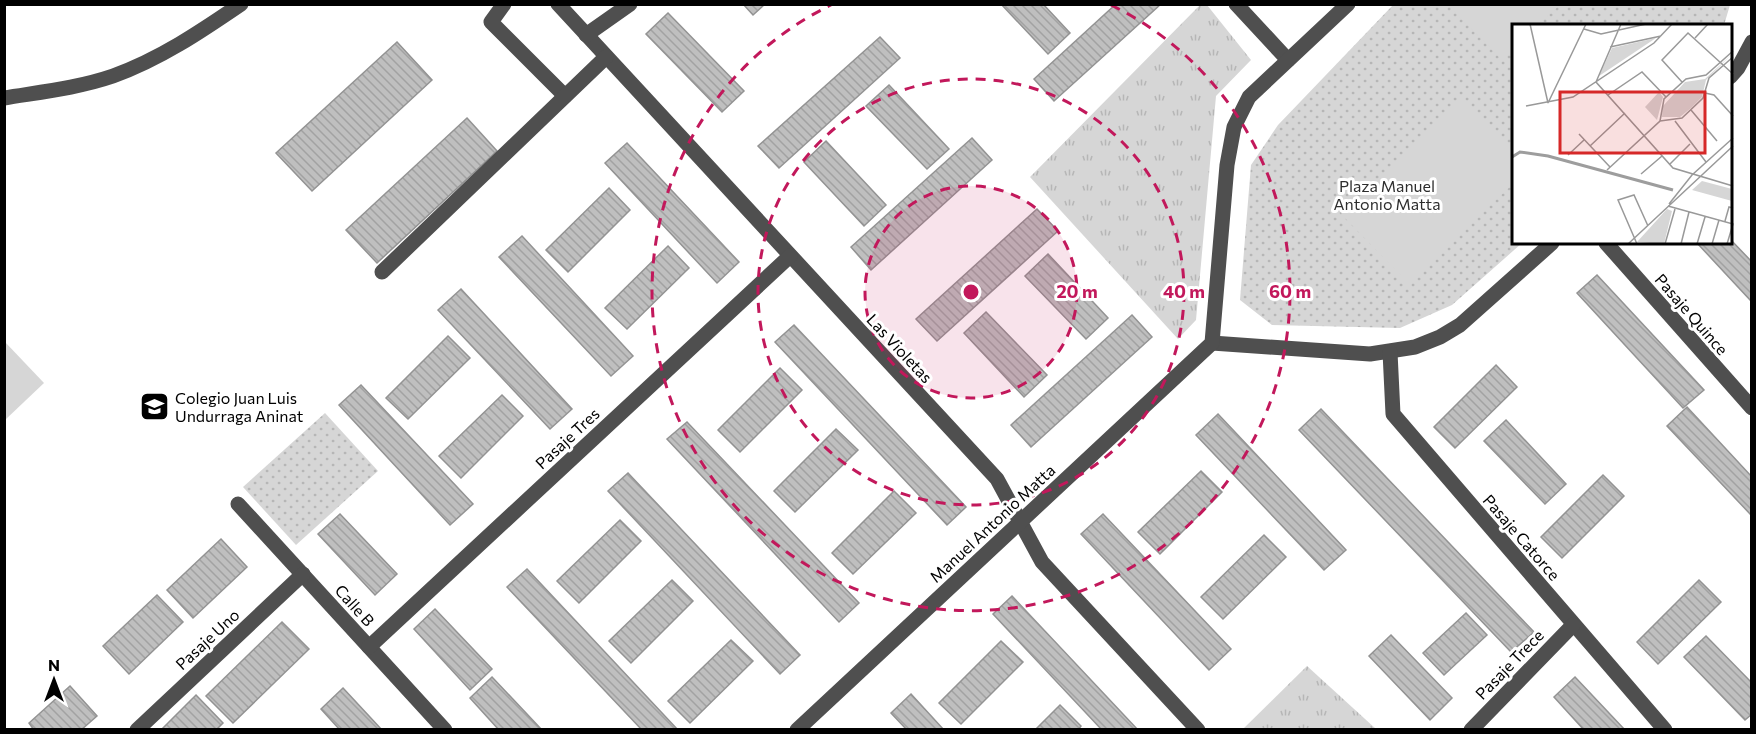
<svg xmlns="http://www.w3.org/2000/svg" width="1756" height="734" font-family="Commissioner,sans-serif">
  <style>
    .grass { fill: url(#grass-tufts) }
    .park { fill: url(#park-dots) }
    .garden { fill: #d6d6d6 }
    .building { fill: url(#building-back-hatch); stroke: #939393; stroke-width: 1.5 }
    .lines { fill: none; stroke-linecap: round; stroke-linejoin: round }
    .minor { stroke: #4f4f4f; stroke-width: 15 }
    .ring { fill: none; stroke: #c2185b; stroke-width: 3; stroke-dasharray: 10 8 }
    .labels { text-anchor: middle; dominant-baseline: central; stroke-width: 6; stroke-linejoin: round; paint-order: stroke }
    .park-label { font-size: 16px; fill: #2d2d2d; stroke: #fff }
    .street-label { font-size: 16px; fill: #000; stroke: #fff }
    .poi-label { font-size: 16px; fill: #000; stroke: #fff; text-anchor: start }
    .inset-river { fill: none; stroke: #9d9d9d; stroke-width: 3 }
    .inset-road { fill: none; stroke: #999; stroke-width: 1.5 }
    .view { fill: #d62828; fill-opacity: 0.15; stroke: #d62828; stroke-width: 3 }
    .inset-edge { fill: none; stroke: #000; stroke-width: 3 }
    .centre { fill: #c2185b; stroke: #fff; stroke-width: 3 }
    .ring-label { font-size: 18px; text-anchor: middle; font-weight: bold; fill: #c2185b; stroke: #fff; stroke-width: 6; stroke-linejoin: round; paint-order: stroke }
  </style>
  <defs>
    <pattern id="grass-tufts" width="24" height="20" patternUnits="userSpaceOnUse" patternTransform="scale(1.5)"><rect width="24" height="20" fill="#d6d6d6"/><path d="M3 7l-1-3M5 7V3M7 7l1-3M15 17l-1-3M17 17v-4M19 17l1-3" fill="none" stroke="#b6b6b6"/></pattern>
    <pattern id="park-dots" width="8" height="8" patternUnits="userSpaceOnUse" patternTransform="scale(1.5)"><rect width="8" height="8" fill="#d6d6d6"/><path d="M2 2h.1M6 6h.1" fill="none" stroke="#b6b6b6" stroke-width="1.8" stroke-linecap="round"/></pattern>
    <pattern id="building-back-hatch" width="6" height="6" patternUnits="userSpaceOnUse" patternTransform="scale(1.5)"><rect width="6" height="6" fill="#bfbfbf"/><path d="M-1 5l2 2M0 0l6 6M5-1l2 2" fill="none" stroke="#a2a2a2"/></pattern>
  </defs>
  <rect width="100%" height="100%" fill="#fff"/>
  <g class="grass">
    <polygon points="1200,5 1207,5 1251,60 1216,96 1196,320 1178,339 1030,177"/>
    <polygon points="1307,666 1376,729 1243,729"/>
  </g>
  <g class="park">
    <polygon points="1393,5 1730,5 1724,25 1513,26 1513,243 1522,243 1452,305 1400,328 1272,325 1240,300 1251,165 1278,125"/>
    <polygon points="325,413 378,471 296,545 243,487"/>
  </g>
  <g class="garden">
    <polygon points="1448,5 1560,5 1537,25 1513,26 1513,48 1501,59"/>
    <polygon points="1462,100 1513,153 1513,184 1407,282 1341,214"/>
    <polygon points="5,342 44,383 5,420"/>
  </g>
  <g class="building">
    <polygon points="743,4 765,4 753,15"/>
    <polygon points="1001,4 1043,4 1070,33 1048,54"/>
    <polygon points="1116,4 1161,4 1054,101 1034,79"/>
    <polygon points="668,13 744,91 722,112 646,34"/>
    <polygon points="880,37 900,58 779,168 758,146"/>
    <polygon points="397,42 432,80 312,191 276,153"/>
    <polygon points="889,85 949,149 927,169 866,106"/>
    <polygon points="467,118 497,151 377,263 346,230"/>
    <polygon points="972,138 992,160 871,270 851,247"/>
    <polygon points="826,141 886,205 864,226 804,162"/>
    <polygon points="627,143 739,262 717,283 605,163"/>
    <polygon points="609,188 630,210 568,272 546,250"/>
    <polygon points="1037,209 1058,231 937,341 916,319"/>
    <polygon points="522,236 633,356 611,376 499,257"/>
    <polygon points="1730,239 1752,262 1752,302 1697,243 1730,243"/>
    <polygon points="668,246 689,268 627,329 605,308"/>
    <polygon points="1048,254 1108,318 1086,339 1025,276"/>
    <polygon points="1597,275 1704,390 1683,408 1577,293"/>
    <polygon points="461,289 572,409 550,429 438,310"/>
    <polygon points="986,312 1047,375 1024,397 964,333"/>
    <polygon points="1132,315 1152,337 1031,447 1011,425"/>
    <polygon points="794,325 966,507 947,525 775,342"/>
    <polygon points="448,336 470,358 408,419 386,398"/>
    <polygon points="1496,365 1517,387 1455,448 1434,427"/>
    <polygon points="780,368 802,390 740,452 718,430"/>
    <polygon points="361,385 473,504 450,525 339,405"/>
    <polygon points="502,395 523,416 461,478 439,456"/>
    <polygon points="1687,407 1752,477 1752,516 1667,426"/>
    <polygon points="1321,409 1534,632 1511,652 1299,430"/>
    <polygon points="1218,414 1346,550 1324,570 1196,435"/>
    <polygon points="1506,420 1566,484 1545,504 1484,441"/>
    <polygon points="687,422 859,603 839,622 667,439"/>
    <polygon points="836,429 858,450 795,512 774,491"/>
    <polygon points="1201,471 1222,492 1160,554 1138,532"/>
    <polygon points="628,473 800,655 780,674 608,491"/>
    <polygon points="1603,475 1624,496 1562,558 1541,537"/>
    <polygon points="894,491 916,513 853,574 832,553"/>
    <polygon points="340,514 397,574 375,595 318,534"/>
    <polygon points="1103,514 1231,649 1209,670 1081,534"/>
    <polygon points="620,520 641,541 579,603 557,581"/>
    <polygon points="1264,535 1286,557 1223,619 1201,597"/>
    <polygon points="221,539 247,567 193,618 167,590"/>
    <polygon points="527,569 678,730 642,730 507,587"/>
    <polygon points="672,580 693,601 631,663 609,641"/>
    <polygon points="1699,580 1721,602 1658,664 1637,642"/>
    <polygon points="157,595 183,622 129,674 103,646"/>
    <polygon points="1012,596 1138,730 1102,730 993,614"/>
    <polygon points="435,609 492,669 470,690 414,629"/>
    <polygon points="1466,613 1487,635 1444,675 1423,653"/>
    <polygon points="282,622 309,649 233,723 206,696"/>
    <polygon points="1391,635 1452,698 1430,720 1369,656"/>
    <polygon points="1706,636 1752,683 1752,714 1745,720 1684,657"/>
    <polygon points="731,640 753,661 690,723 668,701"/>
    <polygon points="1001,641 1023,662 961,724 939,703"/>
    <polygon points="492,677 542,730 499,730 470,698"/>
    <polygon points="1575,677 1625,730 1584,730 1554,697"/>
    <polygon points="70,686 97,716 81,730 34,730 29,723"/>
    <polygon points="343,688 382,730 340,730 321,709"/>
    <polygon points="911,694 944,730 907,730 891,713"/>
    <polygon points="196,695 223,723 216,730 161,730"/>
    <polygon points="1060,705 1081,726 1078,730 1035,730"/>
  </g>
  <g class="lines">
    <g class="minor">
      <polyline points="504,4 491,22 565,96"/>
      <polyline points="558,4 997,479 1042,562 1198,730"/>
      <polyline points="1236,4 1288,60"/>
      <polyline points="586,35 630,4"/>
      <polyline points="1730,77 1738,68 1752,42"/>
      <path d="M4,98C40,92 78,88 113,76C160,59 200,32 241,4"/>
      <polyline points="1606,243 1752,408"/>
      <polyline points="382,272 606,57"/>
      <polyline points="1212,343 1370,354 1415,347 1440,337 1460,325 1552,243"/>
      <polyline points="1390,352 1393,414 1665,730"/>
      <polyline points="238,504 445,730"/>
      <polyline points="369,647 790,256"/>
      <polyline points="137,730 303,574"/>
      <polyline points="797,730 1212,343 1227,165 1234,127 1249,97 1348,4"/>
      <polyline points="1471,730 1573,625"/>
    </g>
  </g>
  <circle cx="971" cy="292" r="106" fill="#c2185b" fill-opacity=".12"/>
  <g class="ring">
    <circle cx="971" cy="292" r="106"/>
    <circle cx="971" cy="292" r="213"/>
    <path d="M1111 5A319 319 0 1 1 831 5"/>
  </g>
  <defs>
    <symbol id="school-square" viewBox="-11 -11 22 22"><rect x="-9" y="-9" width="18" height="18" rx="4" fill="#000" stroke="#fff"/><path d="M0-5L7-2L0 1L-7-2ZM-4 1L0 2.5L4 1V4Q0 6-4 4Z" fill="#fff"/></symbol>
  </defs>
  <g fill-rule="evenodd">
    <use href="#school-square" x="138" y="390" width="33" height="33"/>
  </g>
  <g class="labels">
    <g class="park-label">
      <text x="1387" y="185">Plaza Manuel<tspan x="1387" dy="18">Antonio Matta</tspan></text>
    </g>
    <g class="street-label">
      <text transform="translate(1692 314) rotate(49)">Pasaje Quince</text>
      <text transform="translate(900 348) rotate(47)">Las Violetas</text>
      <text transform="translate(567 438) rotate(-43)">Pasaje Tres</text>
      <text transform="translate(992 523) rotate(-43)">Manuel Antonio Matta</text>
      <text transform="translate(1522 537) rotate(49)">Pasaje Catorce</text>
      <text transform="translate(355 605) rotate(48)">Calle B</text>
      <text transform="translate(207 639) rotate(-43)">Pasaje Uno</text>
      <text transform="translate(1509 664) rotate(-46)">Pasaje Trece</text>
    </g>
    <g class="poi-label">
      <text x="175" y="397">Colegio Juan Luis<tspan x="175" dy="18">Undurraga Aninat</tspan></text>
    </g>
  </g>
  <g transform="translate(1512 24)">
    <rect width="220" height="220" fill="#fff"/>
    <path d="M147,68L151,73L145,96L133,83Z" fill="#d6d6d6"/>
    <path d="M144,14L87,52L100,24ZM220,30L194,56L190,73L179,84L168,93H150L151,82L173,58L193,55ZM190,157L220,165V177L180,166ZM155,185L160,187L152,220L125,218Z" fill="#d6d6d6"/>
    <path class="inset-river" d="M0,133L8,128L36,132L161,166"/>
    <path class="inset-road" d="M18,0L36,79M109,0L84,58L161,144L221,162M72,5L89,10L134,0M183,14L196,0M98,23L149,12M170,58L150,36L176,9L221,50M193,69L202,71L221,92M96,71L130,48L154,73M36,79L74,0M14,82L61,73L142,19L160,0M179,86L205,117M148,97L170,94L191,74L197,54L221,33M163,97L194,138M67,110L98,143M78,122L113,89M56,131L72,116M158,140L178,120M95,146L148,97L152,75L174,55L194,51L221,27M129,150L150,132M157,180L180,151L221,114M156,182L221,200L215,220M213,197L217,183L221,184M116,220L221,122M125,220L106,176L122,171L136,202M153,220L163,185M169,220L177,188M185,220L193,193M200,220L207,196"/>
    <path class="view" d="M48,68H193V129H48Z"/>
    <rect width="220" height="220" class="inset-edge"/>
  </g>
  <circle cx="971" cy="292" r="9" class="centre"/>
  <g class="ring-label">
    <text x="1077" y="298">20 m</text>
    <text x="1184" y="298">40 m</text>
    <text x="1290" y="298">60 m</text>
  </g>
  <rect width="1756" height="734" fill="none" stroke="#000000" stroke-width="12"/>
  <g transform="translate(54 680)" stroke="#ffffff" stroke-width="4.5" paint-order="stroke">
  <path d="M0-4.5L10 22L0 15L-10 22Z" fill="#000000"/>
  <text y="-9" font-size="16" font-weight="bold" text-anchor="middle" fill="#000000">N</text>
  </g>
</svg>
